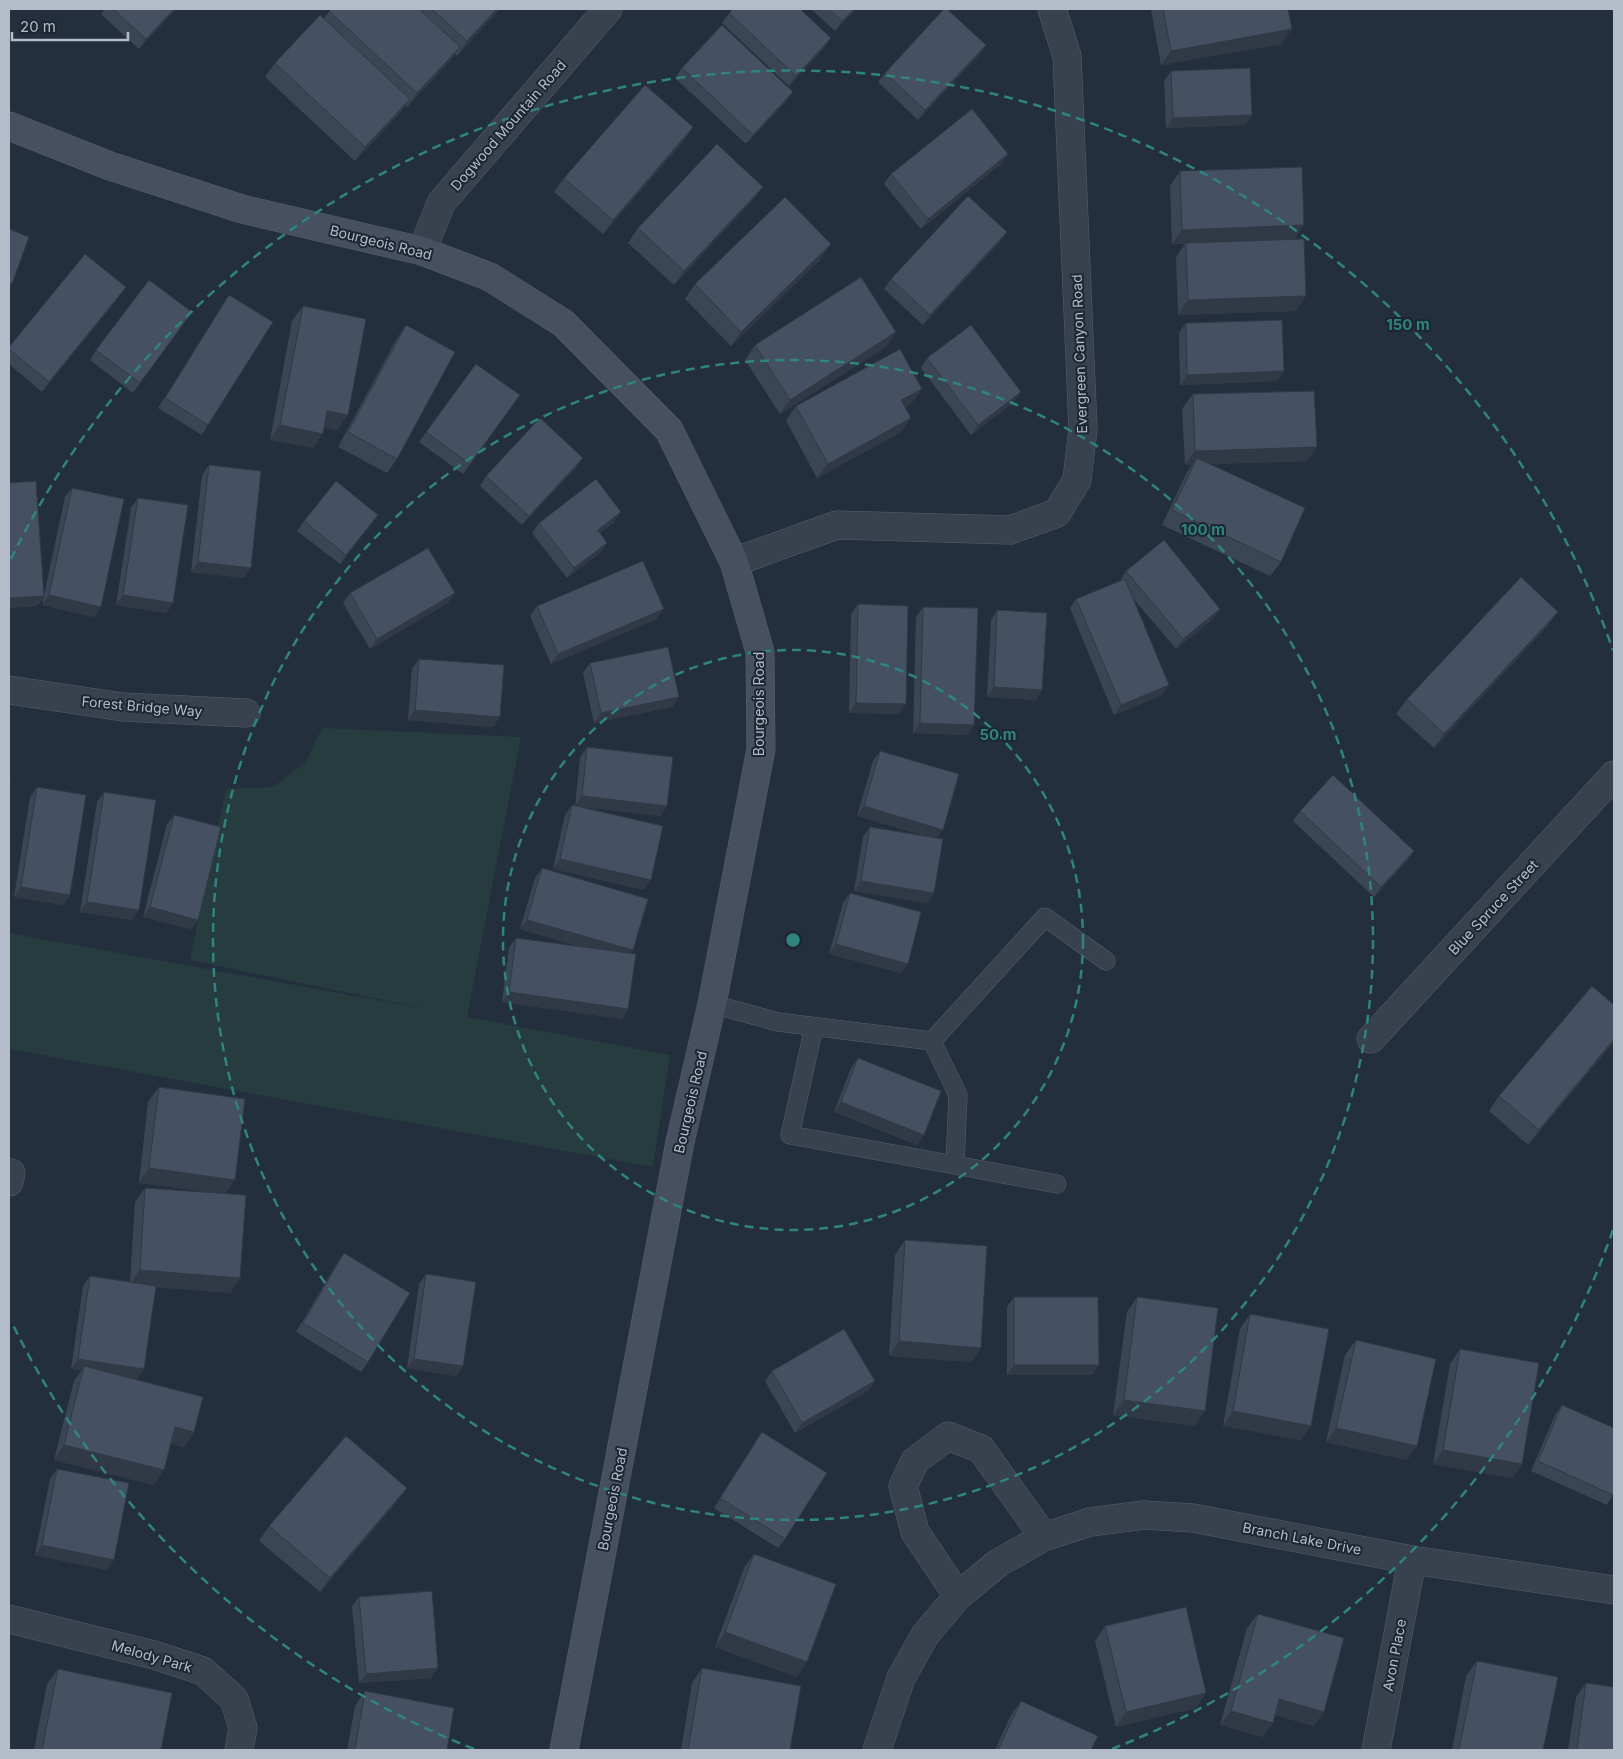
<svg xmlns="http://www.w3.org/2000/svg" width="1623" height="1759" font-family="Inter,sans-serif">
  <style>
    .green { fill: #263c3f }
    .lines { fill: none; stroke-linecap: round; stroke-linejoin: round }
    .lane-casing { stroke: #565f6c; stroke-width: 19 }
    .street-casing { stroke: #565f6c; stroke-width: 29 }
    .secondary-casing { stroke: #565f6c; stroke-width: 29 }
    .lane { stroke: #38414e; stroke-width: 18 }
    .street { stroke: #38414e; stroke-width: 28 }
    .secondary { stroke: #465061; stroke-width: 28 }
    .wall { fill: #3b4654 }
    .shaded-wall { fill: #303945 }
    .building { fill: #455162; stroke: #303945 }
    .ring { fill: none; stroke: #308480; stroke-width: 2.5; stroke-dasharray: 9 6 }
    .labels { text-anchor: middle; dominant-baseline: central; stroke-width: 4; stroke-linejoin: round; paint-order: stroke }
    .street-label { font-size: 14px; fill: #b4bcc9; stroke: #1d2633 }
    .centre { fill: #308480; stroke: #1d2633; stroke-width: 2.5 }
    .ring-label { font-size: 15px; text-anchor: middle; font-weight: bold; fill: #308480; stroke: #1d2633; stroke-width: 4; stroke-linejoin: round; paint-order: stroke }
  </style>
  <rect width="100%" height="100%" fill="#242f3e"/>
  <polygon class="green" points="322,728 521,737 467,1017 670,1055 653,1167 9,1049 9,933 432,1010 190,960 226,789 273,787 306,762"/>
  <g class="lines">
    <defs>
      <g id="lane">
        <polyline points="712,1004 778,1022 932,1041 958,1095 955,1165 1057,1184"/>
        <polyline points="814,1027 790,1135 955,1165"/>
        <polyline points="932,1041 1045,917 1106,961"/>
      </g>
      <g id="street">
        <polyline points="422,251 441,203 608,9"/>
        <polyline points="734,562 837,525 1010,530 1057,513 1077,480 1083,429 1067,56 1052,9"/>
        <polyline points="9,690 123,707 246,713"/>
        <polyline points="1371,1039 1614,775"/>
        <polyline points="9,1182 11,1173"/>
        <polyline points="958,1596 915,1532 903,1486 915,1461 948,1436 981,1449 1044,1537"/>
        <polyline points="9,1619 154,1655 203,1671 234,1699 243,1728 239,1750"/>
        <polyline points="877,1750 901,1678 925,1635 958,1596 998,1563 1044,1537 1090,1522 1144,1515 1193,1518 1412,1560 1614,1590"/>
        <polyline points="1376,1750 1412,1560"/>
      </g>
      <polyline id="secondary" points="9,126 110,166 242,209 422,251 490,277 563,323 669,430 734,562 760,652 761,749 712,1004 680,1142 564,1750"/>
    </defs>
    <use href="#lane" class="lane-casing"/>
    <use href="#street" class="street-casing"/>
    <use href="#secondary" class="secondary-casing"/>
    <use href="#lane" class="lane"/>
    <use href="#street" class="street"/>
    <use href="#secondary" class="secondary"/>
  </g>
  <g class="wall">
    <polygon points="105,9 176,9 139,49 101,14"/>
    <polygon points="331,9 500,9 457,56 455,54 450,61 407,107 405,106 400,113 355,161 265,77 275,63 324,18"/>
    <polygon points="811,9 856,9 835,31"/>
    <polygon points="1151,9 1288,9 1292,29 1281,44 1161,65 1151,10"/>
    <polygon points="729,13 831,38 824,48 789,86 722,23"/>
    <polygon points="986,45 979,55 918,120 878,82 885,73"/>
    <polygon points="682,68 786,102 746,144 675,78"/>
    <polygon points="1171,71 1245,125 1166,128 1164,81"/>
    <polygon points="693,127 683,142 603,234 554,192 564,178"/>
    <polygon points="1008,154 1001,164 921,229 884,184 891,174"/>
    <polygon points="1180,171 1294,239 1296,311 1178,315 1176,257 1185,244 1172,244 1170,186"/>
    <polygon points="763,187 752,201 674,285 628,243 638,228"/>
    <polygon points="1000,242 923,325 884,289 891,279"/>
    <polygon points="821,259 731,346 685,299 695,284"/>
    <polygon points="229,295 208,425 202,435 158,408"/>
    <polygon points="119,297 42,392 9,364 9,347"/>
    <polygon points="303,306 348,415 337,430 324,427 313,448 270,440 292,321"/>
    <polygon points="185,322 133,393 90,360 96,350"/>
    <polygon points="1186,323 1277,381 1180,385 1179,333"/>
    <polygon points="406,325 397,459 387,473 338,447 396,340"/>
    <polygon points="896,332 886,347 780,414 745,360 755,345"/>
    <polygon points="927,358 1014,402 971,435 921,368"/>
    <polygon points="476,364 520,395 463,474 419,442"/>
    <polygon points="1193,394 1307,461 1211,464 1281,562 1270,576 1162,525 1187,472 1192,465 1185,465 1182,409"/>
    <polygon points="912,403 905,407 911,418 901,432 817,478 786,421 796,406"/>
    <polygon points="209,465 251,568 244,578 191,572 202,475"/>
    <polygon points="576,468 522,525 480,486 486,476"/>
    <polygon points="9,483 44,595 65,497 72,488 101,607 94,617 42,605 44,597 37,606 9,608"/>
    <polygon points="138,498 173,603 166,613 116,605 131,508"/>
    <polygon points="378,515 340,564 297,531 304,521"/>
    <polygon points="614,522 600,533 607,543 600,553 567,578 532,533 539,523"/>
    <polygon points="1126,571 1220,609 1213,619 1176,649 1132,597 1162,695 1114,715 1070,608 1076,599 1120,581"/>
    <polygon points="350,593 448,603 370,649 343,603"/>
    <polygon points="858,604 899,714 849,713 851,614"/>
    <polygon points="537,606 657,619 551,664 530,616"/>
    <polygon points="923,607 967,735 913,733 916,617"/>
    <polygon points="997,610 1036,700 987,697 991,620"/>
    <polygon points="1548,626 1434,748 1396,714 1407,699"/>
    <polygon points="419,659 493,727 408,720 412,669"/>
    <polygon points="590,663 679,697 672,707 594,723 583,673"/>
    <polygon points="587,747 667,806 660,816 575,806 644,890 553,869 565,815 572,805 575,806 580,757"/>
    <polygon points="880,751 937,838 934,893 927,903 854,891 863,837 870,827 926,836 857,816 873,761"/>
    <polygon points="37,787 70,895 63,905 14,897 30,797"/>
    <polygon points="104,792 132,920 80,912 97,802"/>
    <polygon points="1300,811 1414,851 1407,861 1374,897 1293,821"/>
    <polygon points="174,815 198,920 191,929 143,917 167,824"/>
    <polygon points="542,868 633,950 630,954 628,1009 622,1019 502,1002 509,948 516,938 581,947 520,929 535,878"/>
    <polygon points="850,893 901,973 829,954 843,903"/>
    <polygon points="1614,1042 1528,1145 1489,1111 1499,1096"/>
    <polygon points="858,1058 924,1135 917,1145 834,1112 851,1068"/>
    <polygon points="159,1087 225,1194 240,1278 230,1293 156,1287 137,1379 126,1377 194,1432 184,1447 171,1443 154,1485 54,1460 74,1381 82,1370 71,1369 83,1286 90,1276 130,1282 135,1202 145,1188 218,1193 139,1183 148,1102"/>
    <polygon points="905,1240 981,1348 971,1362 889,1356 895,1255"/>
    <polygon points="344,1253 368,1362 361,1372 296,1332 337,1263"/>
    <polygon points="426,1274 463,1366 456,1376 407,1368 419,1284"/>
    <polygon points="1014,1297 1092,1375 1007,1375 1007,1307"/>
    <polygon points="1137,1297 1195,1426 1113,1415 1127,1312"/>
    <polygon points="1250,1314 1301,1440 1223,1426 1240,1329"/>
    <polygon points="1356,1340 1407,1460 1326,1442 1345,1355"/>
    <polygon points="1460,1349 1522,1464 1512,1478 1433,1464 1450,1364"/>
    <polygon points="772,1371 875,1381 868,1391 795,1433 765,1381"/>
    <polygon points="1562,1405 1613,1495 1607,1505 1531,1471 1555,1415"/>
    <polygon points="762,1432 785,1539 778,1548 714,1508"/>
    <polygon points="57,1469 107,1570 35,1555 50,1479"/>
    <polygon points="397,1502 320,1592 259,1541 269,1526"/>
    <polygon points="754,1554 797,1677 715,1647 744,1568"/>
    <polygon points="359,1597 438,1668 431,1678 359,1683 352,1606"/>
    <polygon points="1258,1614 1314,1726 1275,1715 1263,1737 1220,1725 1247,1628"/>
    <polygon points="1105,1626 1196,1708 1116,1727 1095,1641"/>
    <polygon points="1477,1661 1543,1750 1452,1750 1466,1676"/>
    <polygon points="702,1668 790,1750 681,1750 692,1683"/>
    <polygon points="58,1669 161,1750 34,1750 47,1684"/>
    <polygon points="1586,1683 1614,1750 1568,1750 1576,1697"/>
    <polygon points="365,1691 447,1750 347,1750 355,1706"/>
    <polygon points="1021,1701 1091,1750 995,1750 1011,1715"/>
  </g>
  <g class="shaded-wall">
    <polygon points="174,9 176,9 139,49 146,39"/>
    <polygon points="497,9 500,9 457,56 467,41"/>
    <polygon points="854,9 856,9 835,31 842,21"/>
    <polygon points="1292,29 1281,44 1161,65 1171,51"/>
    <polygon points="831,38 824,48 789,86 796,76"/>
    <polygon points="986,45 979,55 918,120 925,110"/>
    <polygon points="460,47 450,61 407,107 417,93"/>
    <polygon points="793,92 786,102 746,144 753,135"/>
    <polygon points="410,99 400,113 355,161 365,147"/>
    <polygon points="1252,115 1245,125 1166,128 1173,118"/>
    <polygon points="693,127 683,142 603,234 613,220"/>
    <polygon points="1008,154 1001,164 921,229 928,219"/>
    <polygon points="763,187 752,201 674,285 684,271"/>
    <polygon points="1304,225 1294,240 1172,244 1182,230"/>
    <polygon points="1007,232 1000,242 923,325 930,315"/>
    <polygon points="831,244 821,259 731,346 741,332"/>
    <polygon points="9,283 12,284 9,289"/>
    <polygon points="126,287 119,297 42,392 49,382"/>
    <polygon points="1306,296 1296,311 1178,315 1188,300"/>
    <polygon points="896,332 886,347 780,414 790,400"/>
    <polygon points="1284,371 1277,381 1180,385 1187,375"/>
    <polygon points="922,389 912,403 891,415 901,400"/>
    <polygon points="1021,392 1014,402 971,435 978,425"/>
    <polygon points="327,411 348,415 337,430 317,426"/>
    <polygon points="911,418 901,432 817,478 828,464"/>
    <polygon points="280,425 323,434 313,448 270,440"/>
    <polygon points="1317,447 1307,461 1193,465 1197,458 1192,465 1185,465 1195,451"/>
    <polygon points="583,458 576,468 522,525 529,516"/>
    <polygon points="621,512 614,522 591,540 598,530"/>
    <polygon points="378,515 371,525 340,564 346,555"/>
    <polygon points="607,543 600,553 567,578 574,568"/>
    <polygon points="198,562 251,568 244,578 191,572"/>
    <polygon points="455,593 448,603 370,649 377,639"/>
    <polygon points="49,595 101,607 94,617 42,605"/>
    <polygon points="123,595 173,603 166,613 116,605"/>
    <polygon points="44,596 37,606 9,608 9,598"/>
    <polygon points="664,609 657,619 551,664 558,654"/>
    <polygon points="1220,609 1213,619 1176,649 1183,639"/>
    <polygon points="1558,612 1548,626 1434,748 1444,734"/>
    <polygon points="1169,685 1162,695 1114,715 1121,705"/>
    <polygon points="994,687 1042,690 1036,700 987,697"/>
    <polygon points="679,697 672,707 594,723 601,713"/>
    <polygon points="856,703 906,704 899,714 849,713"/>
    <polygon points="415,710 500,717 493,727 408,720"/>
    <polygon points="920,723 974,725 967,735 913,733"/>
    <polygon points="582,796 667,806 660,816 575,806"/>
    <polygon points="864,806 943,830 936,839 857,816"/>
    <polygon points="1414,851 1407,861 1374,897 1381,887"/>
    <polygon points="560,859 651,880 644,890 553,869"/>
    <polygon points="861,881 934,893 927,903 854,891"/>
    <polygon points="21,887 70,895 63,905 14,897"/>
    <polygon points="87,902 139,910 132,920 80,912"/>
    <polygon points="150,907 198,920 191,929 143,917"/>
    <polygon points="527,920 633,950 626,960 520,929"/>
    <polygon points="836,944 908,964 901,973 829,954"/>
    <polygon points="509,992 628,1009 622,1019 502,1002"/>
    <polygon points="1614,1039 1614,1042 1528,1145 1539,1130"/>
    <polygon points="841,1102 924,1135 917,1145 834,1112"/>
    <polygon points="149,1168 235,1180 225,1194 139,1183"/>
    <polygon points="140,1270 240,1278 230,1293 129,1285"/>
    <polygon points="899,1341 981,1348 971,1362 889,1356"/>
    <polygon points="78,1359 144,1369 137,1379 83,1370 84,1366 82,1370 71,1369"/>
    <polygon points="414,1359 463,1366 456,1376 407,1368"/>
    <polygon points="1014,1365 1099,1365 1092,1375 1007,1375"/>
    <polygon points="875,1381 868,1391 795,1433 802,1423"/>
    <polygon points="1124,1400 1205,1411 1195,1426 1113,1415"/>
    <polygon points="1233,1411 1311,1426 1301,1440 1223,1426"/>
    <polygon points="175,1427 194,1432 184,1447 165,1442"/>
    <polygon points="1336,1428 1417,1446 1407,1460 1326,1442"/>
    <polygon points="64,1445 164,1470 154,1485 54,1460"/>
    <polygon points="1443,1450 1522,1464 1512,1478 1433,1464"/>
    <polygon points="407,1488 397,1502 320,1592 330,1578"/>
    <polygon points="42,1545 114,1560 107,1570 35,1555"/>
    <polygon points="725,1632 807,1662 797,1677 715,1647"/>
    <polygon points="438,1668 431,1678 359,1683 366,1674"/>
    <polygon points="1206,1693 1196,1708 1116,1727 1126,1712"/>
    <polygon points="1279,1699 1324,1712 1314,1726 1269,1713"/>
    <polygon points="1231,1711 1273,1723 1263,1737 1220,1725"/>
  </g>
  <g class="building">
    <polygon points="113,9 174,9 146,39"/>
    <polygon points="331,9 419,9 460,47 417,93 329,11"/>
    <polygon points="432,9 497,9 467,41"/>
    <polygon points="733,9 800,9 831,38 796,76 729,13"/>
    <polygon points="829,9 854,9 842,21"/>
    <polygon points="944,9 947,9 986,45 925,110 885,73"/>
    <polygon points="1163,9 1288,9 1292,29 1171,51"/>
    <polygon points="320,15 410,99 365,147 275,63"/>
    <polygon points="722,25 793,92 753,135 682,68"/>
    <polygon points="1250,68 1252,115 1173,118 1171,71"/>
    <polygon points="645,85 693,127 613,220 564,178"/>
    <polygon points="972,109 1008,154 928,219 891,174"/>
    <polygon points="717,144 763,187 684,271 638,228"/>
    <polygon points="1302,167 1304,225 1182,230 1180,171"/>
    <polygon points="968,196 1007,232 930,315 891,279"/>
    <polygon points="785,197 831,244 741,332 695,284"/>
    <polygon points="9,229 29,237 12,284 9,283"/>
    <polygon points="1304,239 1306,296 1188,300 1186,243"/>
    <polygon points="85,254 126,287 49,382 9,349 9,347"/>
    <polygon points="861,277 896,332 790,400 755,345"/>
    <polygon points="149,280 192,312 140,383 96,350"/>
    <polygon points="229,295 273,322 208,425 165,398"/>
    <polygon points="303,306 366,319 348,415 327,411 323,434 280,425"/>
    <polygon points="1282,320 1284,371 1187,375 1186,323"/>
    <polygon points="406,325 455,352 397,459 348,432"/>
    <polygon points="971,325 1021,392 978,425 927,358"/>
    <polygon points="900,349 922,389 901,400 911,418 828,464 796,406"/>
    <polygon points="476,364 520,395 470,464 426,432"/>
    <polygon points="1314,391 1317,447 1195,451 1193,394"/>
    <polygon points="540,418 583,458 529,516 486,476"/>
    <polygon points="1197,458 1305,508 1281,562 1172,510"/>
    <polygon points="209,465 261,471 251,568 198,562"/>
    <polygon points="596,479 621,512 598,530 607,543 574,568 539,523"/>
    <polygon points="36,481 44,596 9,598 9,483"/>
    <polygon points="336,481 378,515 346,555 304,521"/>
    <polygon points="72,488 124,499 101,607 49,595"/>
    <polygon points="138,498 188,505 173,603 123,595"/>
    <polygon points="1164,540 1220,609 1183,639 1126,571"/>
    <polygon points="428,548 455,593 377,639 350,593"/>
    <polygon points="643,561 664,609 558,654 537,606"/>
    <polygon points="1521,577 1558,612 1444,734 1407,699"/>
    <polygon points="1125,579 1169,685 1121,705 1076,599"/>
    <polygon points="858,604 908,606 906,704 856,703"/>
    <polygon points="923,607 978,608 974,725 920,723"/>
    <polygon points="997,610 1047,613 1042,690 994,687"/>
    <polygon points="668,647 679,697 601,713 590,663"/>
    <polygon points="419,659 504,665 500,717 415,710"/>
    <polygon points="587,747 673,757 667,806 582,796"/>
    <polygon points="880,751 959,774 943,830 864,806"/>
    <polygon points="1333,775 1414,851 1381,887 1300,811"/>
    <polygon points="9,777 10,778 9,787"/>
    <polygon points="37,787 86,795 70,895 21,887"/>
    <polygon points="104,792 156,800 139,910 87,902"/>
    <polygon points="572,805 663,826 651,880 560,859"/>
    <polygon points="174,815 221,827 198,920 150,907"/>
    <polygon points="870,827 943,839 934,893 861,881"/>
    <polygon points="542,868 648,899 633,950 527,920"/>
    <polygon points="850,893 921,912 908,964 836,944"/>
    <polygon points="516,938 636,954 628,1009 509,992"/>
    <polygon points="1592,986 1614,1005 1614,1039 1539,1130 1499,1096"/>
    <polygon points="858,1058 941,1091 924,1135 841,1102"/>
    <polygon points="159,1087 245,1099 235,1180 149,1168"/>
    <polygon points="145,1188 246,1195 240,1278 140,1270"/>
    <polygon points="905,1240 987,1246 981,1348 899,1341"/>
    <polygon points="344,1253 410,1293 368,1362 303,1323"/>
    <polygon points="426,1274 476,1282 463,1366 414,1359"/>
    <polygon points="90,1276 156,1286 144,1369 78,1359"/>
    <polygon points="1014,1297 1098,1297 1099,1365 1014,1365"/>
    <polygon points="1137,1297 1218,1308 1205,1411 1124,1400"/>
    <polygon points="1250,1314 1329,1329 1311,1426 1233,1411"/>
    <polygon points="844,1329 875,1381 802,1423 772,1371"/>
    <polygon points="1356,1340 1436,1359 1417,1446 1336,1428"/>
    <polygon points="1460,1349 1539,1363 1522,1464 1443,1450"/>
    <polygon points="84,1366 203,1397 194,1432 175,1427 164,1470 64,1445"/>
    <polygon points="1562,1405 1614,1428 1614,1493 1613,1495 1538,1461"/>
    <polygon points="762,1432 827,1473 785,1539 720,1498"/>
    <polygon points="346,1436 407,1488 330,1578 269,1526"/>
    <polygon points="57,1469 129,1483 114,1560 42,1545"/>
    <polygon points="754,1554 836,1584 807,1662 725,1632"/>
    <polygon points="432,1591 438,1668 366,1674 359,1597"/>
    <polygon points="1186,1607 1206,1693 1126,1712 1105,1626"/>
    <polygon points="1258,1614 1344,1638 1324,1712 1279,1699 1273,1723 1231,1711"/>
    <polygon points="1477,1661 1558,1677 1543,1750 1459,1750"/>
    <polygon points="702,1668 801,1686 790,1750 688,1750"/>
    <polygon points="58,1669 172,1693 161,1750 42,1750"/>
    <polygon points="1586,1683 1614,1687 1614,1750 1577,1750"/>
    <polygon points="365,1691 454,1708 447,1750 355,1750"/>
    <polygon points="1021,1701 1098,1736 1091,1750 998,1750"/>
  </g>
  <g class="ring">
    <circle cx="793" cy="940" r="290"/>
    <circle cx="793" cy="940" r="580"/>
    <path d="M1613 1230A870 870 0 0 1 1112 1749M474 1749A870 870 0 0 1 11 1321M11 559A870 870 0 0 1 1613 650"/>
  </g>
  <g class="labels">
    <g class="street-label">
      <text transform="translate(508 125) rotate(-49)">Dogwood Mountain Road</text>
      <text transform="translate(381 242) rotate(14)">Bourgeois Road</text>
      <text transform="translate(1079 354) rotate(-92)">Evergreen Canyon Road</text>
      <text transform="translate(758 704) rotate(-90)">Bourgeois Road</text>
      <text transform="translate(142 706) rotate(5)">Forest Bridge Way</text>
      <text transform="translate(1493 907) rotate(-47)">Blue Spruce Street</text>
      <text transform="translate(690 1102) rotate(-77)">Bourgeois Road</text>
      <text transform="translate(612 1499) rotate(-79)">Bourgeois Road</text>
      <text transform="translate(1302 1538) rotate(11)">Branch Lake Drive</text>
      <text transform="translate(1394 1655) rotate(-79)">Avon Place</text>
      <text transform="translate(152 1656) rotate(16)">Melody Park</text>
    </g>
  </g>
  <circle cx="793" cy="940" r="8" class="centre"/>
  <g class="ring-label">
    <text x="1408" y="330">150 m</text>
    <text x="1203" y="535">100 m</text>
    <text x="998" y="740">50 m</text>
  </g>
  <rect width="1623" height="1759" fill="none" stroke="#b4bcc9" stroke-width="20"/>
  <path d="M12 32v8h116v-8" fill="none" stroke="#b4bcc9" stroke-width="2.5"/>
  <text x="20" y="32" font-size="15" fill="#b4bcc9" stroke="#1d2633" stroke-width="4" paint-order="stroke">20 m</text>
</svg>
